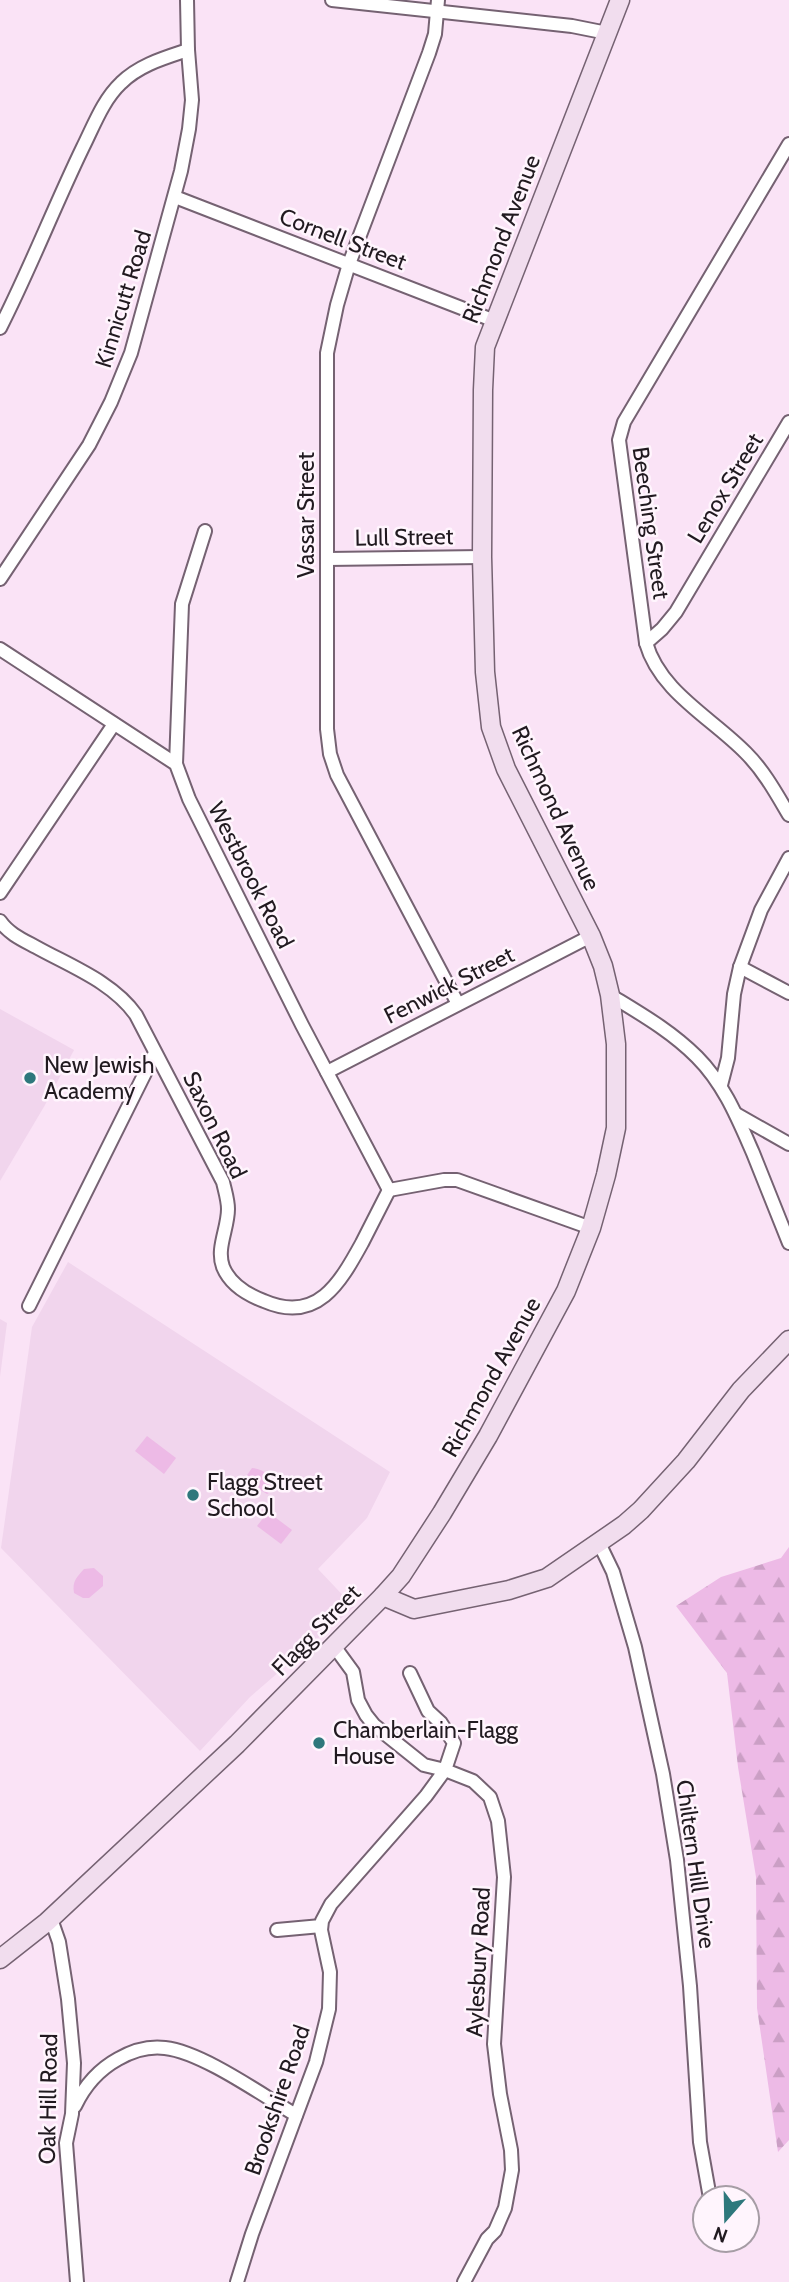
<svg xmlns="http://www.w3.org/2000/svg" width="789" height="2282" font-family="Cabin,sans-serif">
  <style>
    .built { fill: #f1d5ed }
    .green { fill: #edbae6 }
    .forest { fill: url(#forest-firs) }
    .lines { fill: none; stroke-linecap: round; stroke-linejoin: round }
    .street-casing { stroke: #756272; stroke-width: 16 }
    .secondary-casing { stroke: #756272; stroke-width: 21 }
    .street { stroke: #fff; stroke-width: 12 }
    .secondary { stroke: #f1ddee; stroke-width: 18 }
    .poi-dot { fill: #2e787c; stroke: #fff5fd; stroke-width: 2.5 }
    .labels { text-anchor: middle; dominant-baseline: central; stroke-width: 5; stroke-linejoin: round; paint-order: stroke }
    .street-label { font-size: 23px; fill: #211a20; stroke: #fff5fd }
    .poi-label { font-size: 23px; fill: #211a20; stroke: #fff5fd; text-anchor: start }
  </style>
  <defs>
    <pattern id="forest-firs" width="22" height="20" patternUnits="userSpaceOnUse" patternTransform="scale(1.75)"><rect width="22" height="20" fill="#edbae6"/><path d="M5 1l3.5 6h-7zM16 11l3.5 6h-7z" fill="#cb9fc5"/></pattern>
  </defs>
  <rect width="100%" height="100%" fill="#fae3f6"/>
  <g class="built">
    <polygon points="0,1009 74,1050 45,1105 0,1181"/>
    <polygon points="68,1262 390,1472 367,1518 318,1569 354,1607 250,1697 200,1751 1,1548 32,1327"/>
    <polygon points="0,1319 7,1323 0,1377"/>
  </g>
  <g class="green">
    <polygon points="147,1436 176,1458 164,1474 135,1451"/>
    <path d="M252,1468C263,1469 270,1475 275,1484L273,1491L267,1494L249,1483L247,1475Z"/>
    <polygon points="268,1512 292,1530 281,1544 257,1526"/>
    <path d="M94,1568L103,1576V1586L89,1598H83L74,1593C72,1581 77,1577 84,1569Z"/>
  </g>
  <polygon class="forest" points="789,1547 789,2140 778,2152 757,2008 756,1877 738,1767 727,1673 676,1606 721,1577 781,1558"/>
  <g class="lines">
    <defs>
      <g id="street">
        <polyline points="332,0 572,26 607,33"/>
        <polyline points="438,0 435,34 429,53 349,264 337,305 327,353 327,729 330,754 337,775 458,1004"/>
        <path d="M789,144L624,422L619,440L646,643C660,692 712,718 746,753C764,771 776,793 789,815"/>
        <polyline points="175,197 495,321"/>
        <path d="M0,328C30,269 54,207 83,147C94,125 103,100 121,83C139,65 164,58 188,50"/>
        <polyline points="327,559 482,557"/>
        <polyline points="0,579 89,445 111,402 131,353 181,171 189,129 192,100 188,50 187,0"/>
        <polyline points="646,643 662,629 676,612 789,422"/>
        <polyline points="0,649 176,764 189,799 302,1025 389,1190"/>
        <polyline points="176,764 182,604 205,531"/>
        <polyline points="0,893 114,724"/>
        <path d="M0,921C9,934 23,940 36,947C70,966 113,982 136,1015L223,1182C225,1191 228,1200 228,1209C228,1229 216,1248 223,1267C230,1284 248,1295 264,1301C317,1324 340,1283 362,1243C371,1225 380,1208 389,1190"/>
        <polyline points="740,967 789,993"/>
        <path d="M610,995C641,1014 671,1031 697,1057C724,1084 738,1119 753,1153C765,1183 777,1213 789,1243"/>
        <polyline points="327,1072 591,936"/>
        <polyline points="721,1085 728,1058 734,994 740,967 761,910 789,858"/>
        <polyline points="736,1114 789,1144"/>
        <polyline points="389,1190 444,1180 457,1180 591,1228"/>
        <polyline points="29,1306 155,1053"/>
        <polyline points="599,1543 613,1572 635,1647 663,1774 677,1860 690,1986 700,2142 710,2198"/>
        <polyline points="410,1673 428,1711 441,1723 454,1743 445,1770 473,1781 490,1797 498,1821 504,1877 494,2044 500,2094 511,2150 512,2170 505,2208 495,2231 487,2239 464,2282"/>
        <polyline points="51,1919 59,1942 68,1999 74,2063 72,2114 66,2143 77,2282"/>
        <polyline points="277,1930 321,1926"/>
        <path d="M75,2106C85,2085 98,2070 118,2059C132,2051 149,2046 165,2048C202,2052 262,2095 296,2115"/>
        <polyline points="237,2282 252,2234 316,2062 329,2009 330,1972 321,1930 322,1921 331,1904 426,1796 445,1770 424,1765 374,1725 366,1715 358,1700 353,1672 334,1646"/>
      </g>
      <g id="secondary">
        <polyline points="383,1596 401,1576 442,1513 488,1436 566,1291 591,1228 606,1175 616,1128 616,1044 610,995 603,966 591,936 506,769 491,727 485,672 482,557 483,390 485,347 620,0"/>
        <polyline points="0,1959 47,1922 237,1744 383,1596 414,1609 509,1590 547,1578 624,1525 641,1510 686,1461 741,1390 789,1340"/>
      </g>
    </defs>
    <use href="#street" class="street-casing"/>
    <use href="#secondary" class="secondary-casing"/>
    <use href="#street" class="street"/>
    <use href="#secondary" class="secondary"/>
  </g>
  <g class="poi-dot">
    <circle cx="30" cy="1078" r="7"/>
    <circle cx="193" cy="1495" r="7"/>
    <circle cx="319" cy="1743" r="7"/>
  </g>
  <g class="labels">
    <g class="street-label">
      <text transform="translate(343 239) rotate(21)">Cornell Street</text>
      <text transform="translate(501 239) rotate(-69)">Richmond Avenue</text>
      <text transform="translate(123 299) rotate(-73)">Kinnicutt Road</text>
      <text transform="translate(725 488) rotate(-59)">Lenox Street</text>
      <text transform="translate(306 515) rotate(-90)">Vassar Street</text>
      <text transform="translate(651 523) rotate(82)">Beeching Street</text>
      <text transform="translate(404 537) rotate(-1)">Lull Street</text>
      <text transform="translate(556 808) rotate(65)">Richmond Avenue</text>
      <text transform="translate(251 875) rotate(63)">Westbrook Road</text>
      <text transform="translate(449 985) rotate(-27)">Fenwick Street</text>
      <text transform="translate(215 1125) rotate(64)">Saxon Road</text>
      <text transform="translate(491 1377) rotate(-61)">Richmond Avenue</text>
      <text transform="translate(316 1630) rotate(-46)">Flagg Street</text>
      <text transform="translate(696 1864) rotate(82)">Chiltern Hill Drive</text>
      <text transform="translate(478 1962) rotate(-87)">Aylesbury Road</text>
      <text transform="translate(48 2099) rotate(-89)">Oak Hill Road</text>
      <text transform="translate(277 2100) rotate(-71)">Brookshire Road</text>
    </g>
    <g class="poi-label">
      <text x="44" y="1065">New Jewish<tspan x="44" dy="26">Academy</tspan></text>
      <text x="207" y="1482">Flagg Street<tspan x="207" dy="26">School</tspan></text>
      <text x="333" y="1730">Chamberlain-Flagg<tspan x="333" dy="26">House</tspan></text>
    </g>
  </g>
  <g transform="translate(726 2219) rotate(200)"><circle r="33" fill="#fff5fd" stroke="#a69da5" stroke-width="2"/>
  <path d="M0-5L12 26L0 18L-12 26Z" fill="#2e787c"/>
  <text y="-10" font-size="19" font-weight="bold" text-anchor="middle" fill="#211a20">N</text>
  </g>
</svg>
